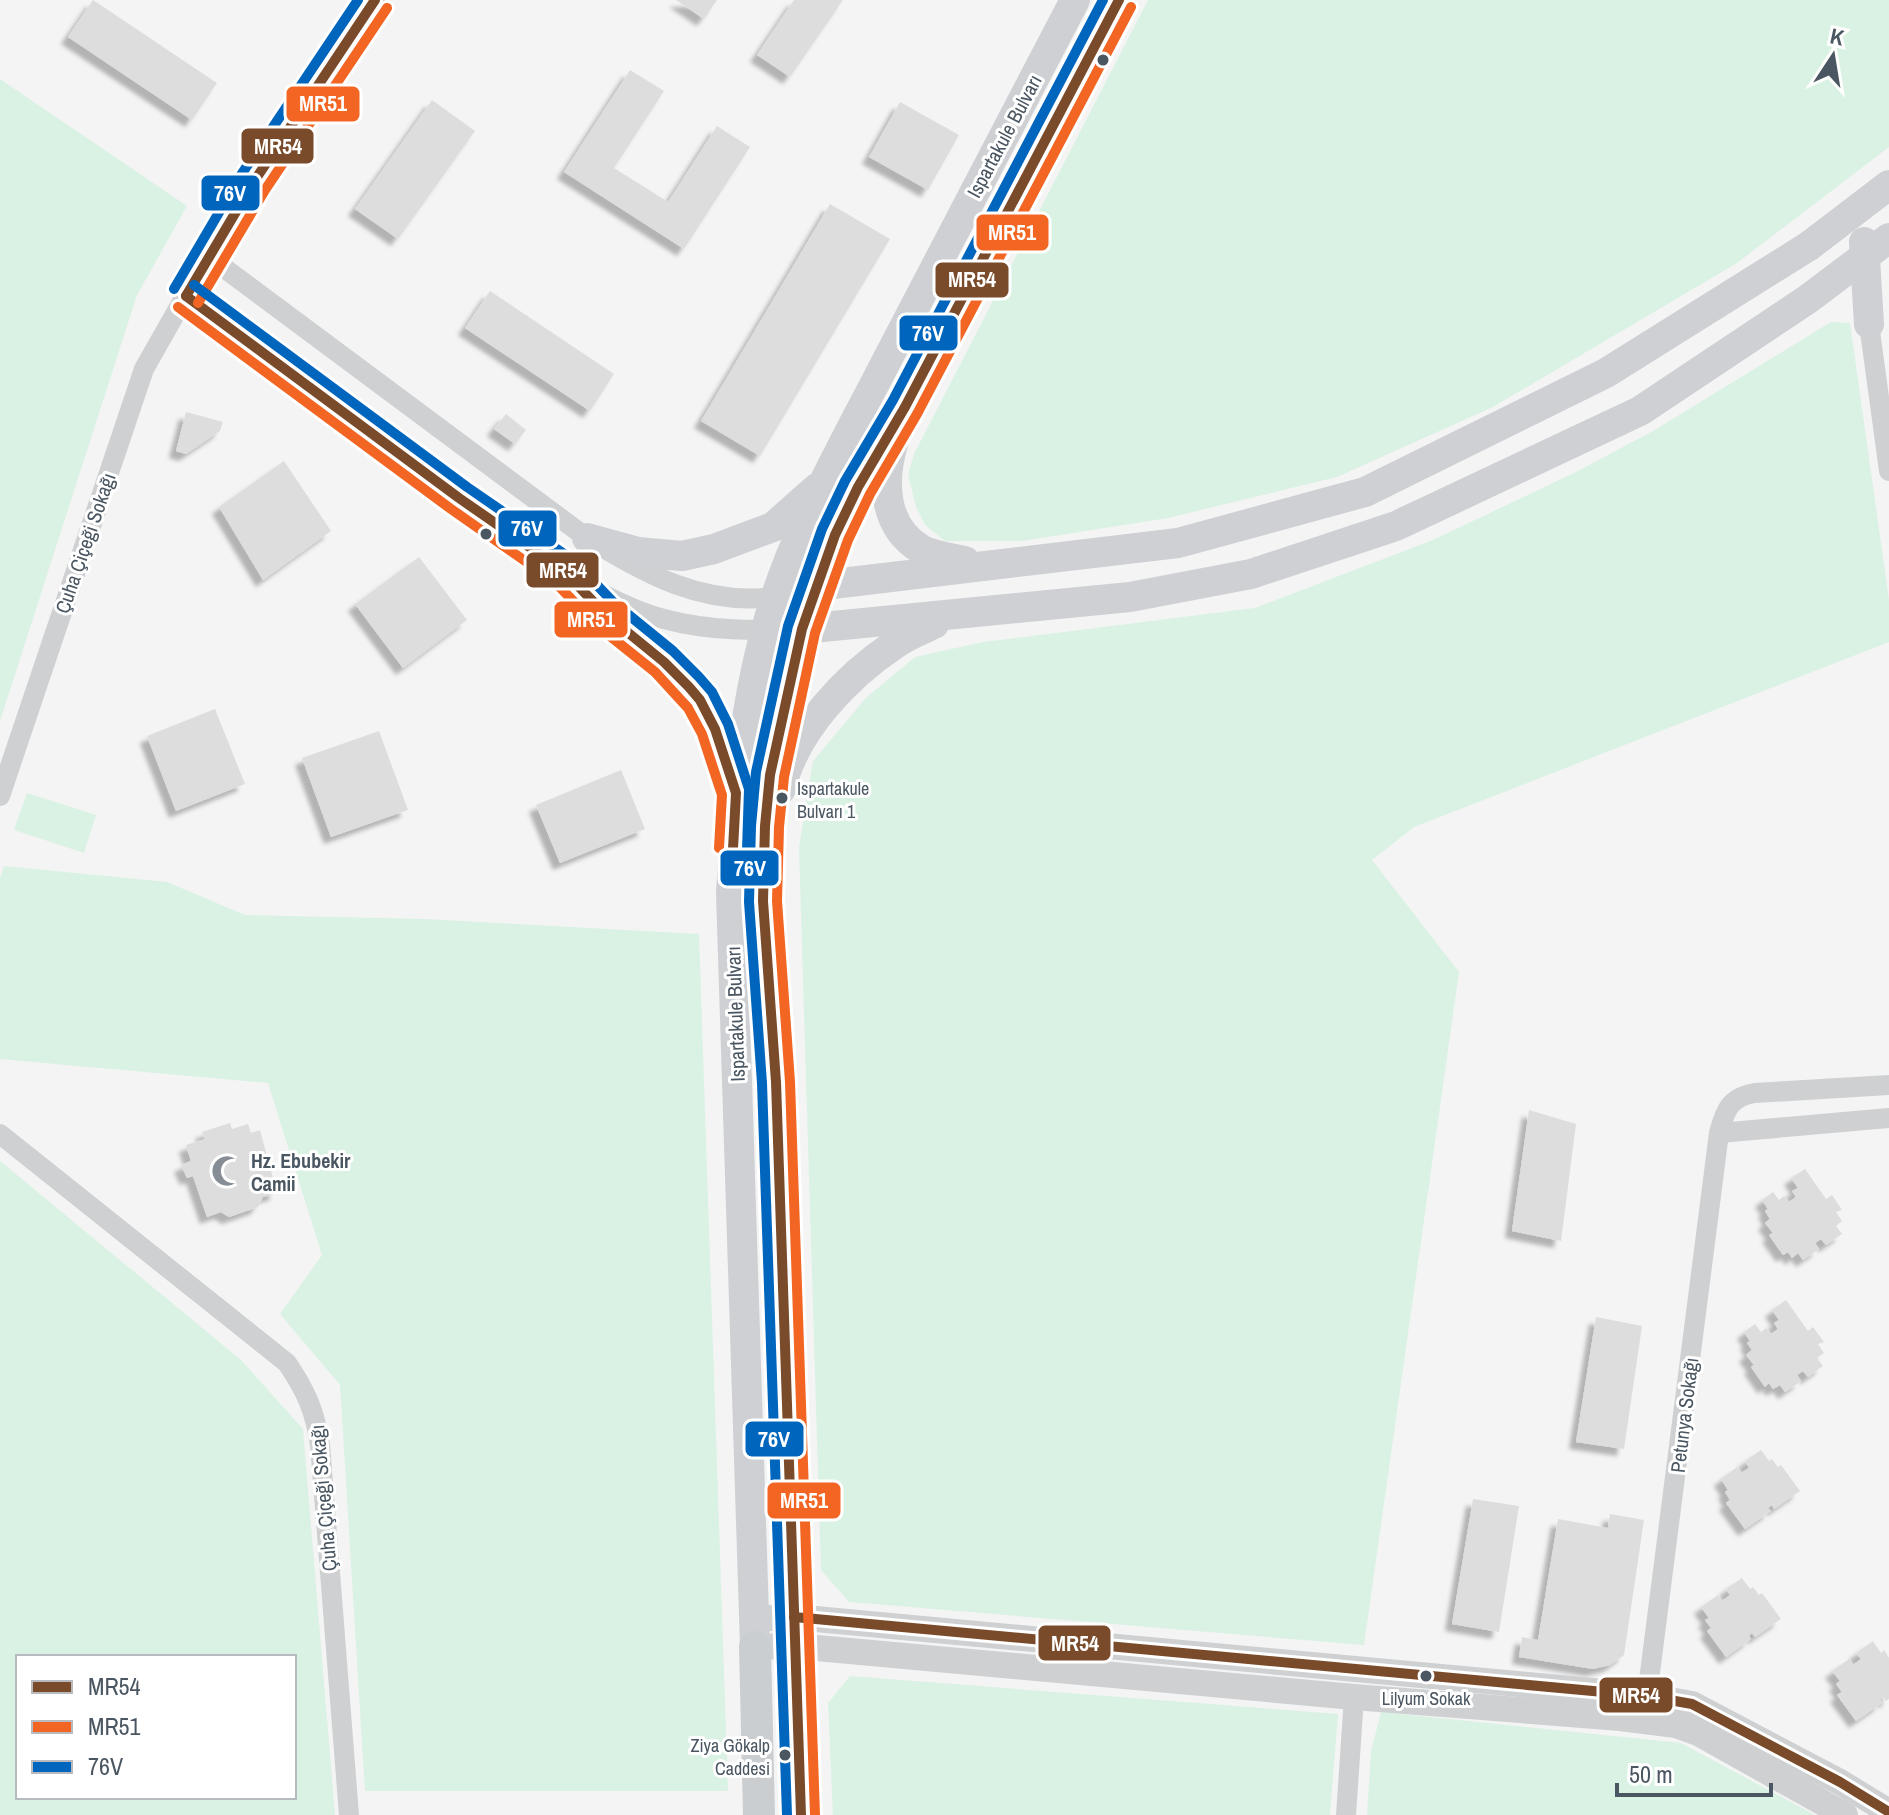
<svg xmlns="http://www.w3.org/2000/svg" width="1889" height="1815" font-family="'Archivo Narrow',sans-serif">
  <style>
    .green { fill: #d9f2e3; fill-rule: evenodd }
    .building { fill: #ddddde; filter: url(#shadow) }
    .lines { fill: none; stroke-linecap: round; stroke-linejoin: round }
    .minor { stroke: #ced0d2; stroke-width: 20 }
    .tertiary { stroke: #ced0d2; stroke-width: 26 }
    .secondary { stroke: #ced0d4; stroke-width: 30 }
    .primary { stroke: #caced1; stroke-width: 32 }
    .bus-1-casing { stroke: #fff; stroke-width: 16 }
    .bus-2-casing { stroke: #fff; stroke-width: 16 }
    .bus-3-casing { stroke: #fff; stroke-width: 16 }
    .bus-1 { stroke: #7a4b2a; stroke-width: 10 }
    .bus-2 { stroke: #f26522; stroke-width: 10 }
    .bus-3 { stroke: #0065bd; stroke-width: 10 }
    .bus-dot { fill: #4a5661; stroke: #fff; stroke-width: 3 }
    .labels { text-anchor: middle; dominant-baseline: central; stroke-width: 6; stroke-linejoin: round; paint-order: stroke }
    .bus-label { font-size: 18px; fill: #4a5661; stroke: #fff; text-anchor: start }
    .street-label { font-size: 20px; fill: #4a5661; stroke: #fff }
    .poi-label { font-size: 20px; font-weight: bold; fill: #4a5661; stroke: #fff; text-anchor: start }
    .line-badge { stroke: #fff; stroke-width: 3 }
    .badge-label { font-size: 22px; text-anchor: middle; font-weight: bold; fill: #fff }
  </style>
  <defs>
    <filter id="shadow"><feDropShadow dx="-7" dy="7" stdDeviation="2" flood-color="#0004"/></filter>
  </defs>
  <rect width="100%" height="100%" fill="#f4f4f4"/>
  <g class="green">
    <polygon points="1148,0 1889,0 1889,147 1737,263 1493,407 1337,477 1168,518 1022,541 945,541 925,525 916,507 908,475 914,454"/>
    <polygon points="0,79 187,206 137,295 0,721"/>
    <polygon points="1831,322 1850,323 1889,600 1889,642 1414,827 1372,860 1459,972 1364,1645 849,1602 821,1570 799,848 813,761 866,698 915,657 983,642 1255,608 1433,540 1578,471 1653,431"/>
    <polygon points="27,793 96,815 84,853 14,830"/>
    <polygon points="4,866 167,882 245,915 425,919 699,934 728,1791 365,1791 340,1385 280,1314 322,1255 268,1083 0,1059 0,878"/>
    <path d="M0,1161L241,1360L303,1429L335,1815H0ZM18,1657H294V1797H18Z"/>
    <polygon points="850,1676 1338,1714 1330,1815 833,1815 828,1703"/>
    <polygon points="1381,1712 1681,1743 1815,1815 1367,1815 1371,1751"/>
  </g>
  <g class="building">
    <polygon points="93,0 217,83 192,120 68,37"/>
    <polygon points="676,0 717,0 704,19"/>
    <polygon points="794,0 843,0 790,77 757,55"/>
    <polygon points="630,70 664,91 614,168 654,193 668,202 717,126 750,147 684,249 564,172"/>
    <polygon points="432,100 475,131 398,239 355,209"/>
    <polygon points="900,102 959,135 928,190 869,157"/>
    <polygon points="830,204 890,239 760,456 701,421"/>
    <polygon points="490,291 614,374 590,411 465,328"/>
    <polygon points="186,412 223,422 220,431 186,454 176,451"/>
    <polygon points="506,414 526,430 515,444 494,429"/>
    <polygon points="284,461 331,531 263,580 219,507"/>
    <polygon points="419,557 467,620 403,668 355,604"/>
    <polygon points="215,709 245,784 176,811 147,736"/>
    <polygon points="379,731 408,810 331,837 302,758"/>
    <polygon points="621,770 645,829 560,863 536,805"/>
    <polygon points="1529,1110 1576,1124 1561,1241 1512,1231"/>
    <polygon points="230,1123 232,1129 248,1124 251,1133 260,1130 277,1193 263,1197 258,1207 229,1217 221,1212 207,1217 193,1176 187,1178 181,1165 191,1161 186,1145 205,1139 202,1132"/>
    <polygon points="1805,1169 1826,1199 1832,1195 1842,1210 1836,1212 1842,1221 1836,1226 1842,1234 1826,1245 1821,1239 1815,1243 1819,1249 1803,1260 1798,1253 1792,1258 1788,1252 1783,1255 1769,1235 1773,1233 1765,1223 1770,1219 1765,1211 1768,1209 1762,1200 1773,1192 1779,1200 1784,1196 1789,1202 1796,1197 1792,1191 1798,1188 1791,1178"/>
    <polygon points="1786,1300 1808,1331 1813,1327 1824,1342 1818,1344 1824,1353 1817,1358 1823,1366 1808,1377 1803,1371 1797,1375 1801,1381 1785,1392 1780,1385 1773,1389 1769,1383 1765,1387 1751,1367 1754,1365 1746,1355 1752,1350 1747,1343 1750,1341 1744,1332 1755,1324 1761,1332 1766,1328 1771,1334 1778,1329 1774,1323 1779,1320 1772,1310"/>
    <polygon points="1596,1317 1642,1326 1624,1449 1576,1442"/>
    <polygon points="1761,1450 1769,1461 1772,1459 1778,1467 1781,1465 1800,1491 1774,1509 1772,1505 1768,1508 1771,1511 1745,1529 1726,1503 1730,1500 1725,1492 1728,1490 1721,1479 1737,1467 1741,1473 1749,1468 1745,1461"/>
    <polygon points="1473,1499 1519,1506 1499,1632 1452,1624"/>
    <polygon points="1610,1514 1644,1520 1624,1655 1610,1665 1593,1669 1519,1657 1522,1637 1538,1640 1558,1519 1608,1528"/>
    <polygon points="1742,1578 1750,1589 1753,1587 1759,1595 1762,1593 1781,1619 1755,1637 1752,1633 1749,1636 1751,1639 1726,1657 1707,1631 1711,1628 1705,1620 1709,1618 1701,1607 1718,1595 1722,1601 1730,1595 1726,1589"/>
    <polygon points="1873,1641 1881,1653 1884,1650 1889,1658 1889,1699 1886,1701 1883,1697 1880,1700 1882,1703 1856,1721 1837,1695 1842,1692 1836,1684 1840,1681 1832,1671 1849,1659 1853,1665 1861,1659 1856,1653"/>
  </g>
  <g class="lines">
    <g class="minor">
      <path d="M208,256L587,538C645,574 703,606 774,597C788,595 803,589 816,586"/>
      <path d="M186,296C286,370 384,445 485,516C540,554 598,601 664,619C708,631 756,631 802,629"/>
      <polyline points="1869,324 1889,471"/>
      <polyline points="0,796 144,369 208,256 375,0"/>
      <polyline points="1719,1133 1889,1118"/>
      <path d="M0,1134L287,1363C306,1391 315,1411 320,1445L349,1815"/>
      <path d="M1647,1696L1719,1133C1725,1110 1730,1097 1755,1093L1889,1085"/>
      <polyline points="1346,1815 1354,1697"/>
    </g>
    <g class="tertiary">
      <polyline points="754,1619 794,1617 1647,1696 1692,1704 1840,1782 1889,1812"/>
      <polyline points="755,1647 795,1646 1354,1697 1620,1718 1676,1725 1698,1733 1845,1815"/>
    </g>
    <g class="secondary">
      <polyline points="1864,242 1869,324"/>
      <path d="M893,444C882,482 883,527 922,550C934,556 952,558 965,561"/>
      <polyline points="587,538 638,552 682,556 714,549 773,527 817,488"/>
      <polyline points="564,571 604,613 664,662 700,700 715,729 733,784"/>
      <polyline points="816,586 1178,543 1365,492 1606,373 1809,246 1889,185"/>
      <polyline points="802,629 1130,597 1251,574 1396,526 1640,411 1808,299 1889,238"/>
      <path d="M781,789C794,731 847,676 895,644C906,636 921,630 934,624"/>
      <polyline points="795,1646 776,1082 763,901 765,826 770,775 802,629 835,535 858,487 905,407 1119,0"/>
      <path d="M755,1647L731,893C736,804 742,716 766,629C791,535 843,446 887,360C950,240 1012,120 1075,0"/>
    </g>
    <g class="primary">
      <polyline points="795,1646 801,1815"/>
      <polyline points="755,1647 759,1815"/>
    </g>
    <defs>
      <g id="bus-1">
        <polyline points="186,296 459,498 564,571 604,613 664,662 689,687 700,700 715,729 736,793 733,849"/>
        <polyline points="186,296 253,183 375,0"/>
        <polyline points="794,1617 1647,1696 1692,1704 1840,1782 1889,1812"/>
        <polyline points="801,1815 776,1082 763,901 765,826 770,775 802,629 835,535 858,487 905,407 1119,0"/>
      </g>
      <g id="bus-2">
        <polyline points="198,303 265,190 387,8"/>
        <polyline points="178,307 451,509 555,582 595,624 655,672 688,708 702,734 722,795 719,848"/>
        <polyline points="815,1815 790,1082 777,901 779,827 784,777 815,633 848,540 870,494 917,414 1131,7"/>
      </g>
      <g id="bus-3">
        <polyline points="194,285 467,487 573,560 614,603 673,651 699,677 712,692 728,724 749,789 747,850"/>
        <polyline points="174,289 241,175 358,0"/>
        <polyline points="787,1815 762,1083 749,902 751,826 756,772 788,626 822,529 845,481 893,400 1103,0"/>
      </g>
    </defs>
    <use href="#bus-1" class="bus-1-casing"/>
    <use href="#bus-2" class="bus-2-casing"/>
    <use href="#bus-3" class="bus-3-casing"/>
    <use href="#bus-1" class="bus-1"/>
    <use href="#bus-2" class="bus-2"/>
    <use href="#bus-3" class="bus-3"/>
  </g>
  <defs>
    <symbol id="mosque-bare" viewBox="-9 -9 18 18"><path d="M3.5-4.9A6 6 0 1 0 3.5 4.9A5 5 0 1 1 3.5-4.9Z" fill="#868d94" stroke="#fff" stroke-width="2.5" paint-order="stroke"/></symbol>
  </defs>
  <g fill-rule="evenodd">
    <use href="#mosque-bare" x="205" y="1149" width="44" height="44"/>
  </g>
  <g class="bus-dot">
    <circle cx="1103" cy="60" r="7"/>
    <circle cx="486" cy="534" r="7"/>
    <circle cx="782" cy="798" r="7"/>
    <circle cx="1426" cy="1676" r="7"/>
    <circle cx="785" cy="1755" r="7"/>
  </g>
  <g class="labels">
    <g class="bus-label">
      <text x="797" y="788">Ispartakule<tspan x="797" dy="23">Bulvarı 1</tspan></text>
      <text x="1426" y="1698" text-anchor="middle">Lilyum Sokak</text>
      <text x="770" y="1745" text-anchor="end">Ziya Gökalp<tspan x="770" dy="23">Caddesi</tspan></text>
    </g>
    <g class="street-label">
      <text transform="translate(1004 136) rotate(-62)">Ispartakule Bulvarı</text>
      <text transform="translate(85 543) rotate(-71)">Çuha Çiçeği Sokağı</text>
      <text transform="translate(735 1014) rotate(-92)">Ispartakule Bulvarı</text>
      <text transform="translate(1684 1415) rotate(-83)">Petunya Sokağı</text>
      <text transform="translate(323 1498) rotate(-95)">Çuha Çiçeği Sokağı</text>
    </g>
    <g class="poi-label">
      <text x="251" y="1160">Hz. Ebubekir<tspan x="251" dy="23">Camii</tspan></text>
    </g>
  </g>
  <g class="line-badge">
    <rect x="285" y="85" width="76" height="38" rx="8" fill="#f26522"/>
    <rect x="240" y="127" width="75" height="38" rx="8" fill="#7a4b2a"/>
    <rect x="200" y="174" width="61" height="38" rx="8" fill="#0065bd"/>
    <rect x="975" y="213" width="75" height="39" rx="8" fill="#f26522"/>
    <rect x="934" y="261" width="76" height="38" rx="8" fill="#7a4b2a"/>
    <rect x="898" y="314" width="61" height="38" rx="8" fill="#0065bd"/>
    <rect x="497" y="509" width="61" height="39" rx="8" fill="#0065bd"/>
    <rect x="525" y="551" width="75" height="38" rx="8" fill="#7a4b2a"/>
    <rect x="553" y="600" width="76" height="39" rx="8" fill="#f26522"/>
    <rect x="719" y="849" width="61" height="38" rx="8" fill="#0065bd"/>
    <rect x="744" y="1420" width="61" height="38" rx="8" fill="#0065bd"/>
    <rect x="766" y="1481" width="76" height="39" rx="8" fill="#f26522"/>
    <rect x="1037" y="1624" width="75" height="38" rx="8" fill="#7a4b2a"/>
    <rect x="1598" y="1676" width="76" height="38" rx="8" fill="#7a4b2a"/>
  </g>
  <g class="badge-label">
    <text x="323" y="111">MR51</text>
    <text x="278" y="154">MR54</text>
    <text x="230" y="201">76V</text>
    <text x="1012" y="240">MR51</text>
    <text x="972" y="287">MR54</text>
    <text x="928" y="341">76V</text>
    <text x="527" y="536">76V</text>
    <text x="563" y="578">MR54</text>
    <text x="591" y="627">MR51</text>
    <text x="750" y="876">76V</text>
    <text x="774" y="1447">76V</text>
    <text x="804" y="1508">MR51</text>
    <text x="1075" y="1651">MR54</text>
    <text x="1636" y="1703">MR54</text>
  </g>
  <rect x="16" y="1655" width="280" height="144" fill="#ffffff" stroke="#b7bbc0" stroke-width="2"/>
  <rect x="32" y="1681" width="40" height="12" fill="#7a4b2a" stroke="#b7bbc0" stroke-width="2"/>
  <text x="88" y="1695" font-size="24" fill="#4a5661">MR54</text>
  <rect x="32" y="1721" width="40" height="12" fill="#f26522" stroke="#b7bbc0" stroke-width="2"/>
  <text x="88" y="1735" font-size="24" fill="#4a5661">MR51</text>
  <rect x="32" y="1761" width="40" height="12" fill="#0065bd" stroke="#b7bbc0" stroke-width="2"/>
  <text x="88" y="1775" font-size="24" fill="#4a5661">76V</text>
  <g transform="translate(1833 56) rotate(12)" stroke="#ffffff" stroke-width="6" paint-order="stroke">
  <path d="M0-6L14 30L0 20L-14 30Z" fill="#4a5661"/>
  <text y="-12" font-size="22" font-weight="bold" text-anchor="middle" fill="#4a5661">K</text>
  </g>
  <path d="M1617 1783v12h154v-12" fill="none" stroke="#4a5661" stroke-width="4"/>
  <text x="1629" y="1783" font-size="24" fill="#4a5661" stroke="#ffffff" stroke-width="6" paint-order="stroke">50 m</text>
</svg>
